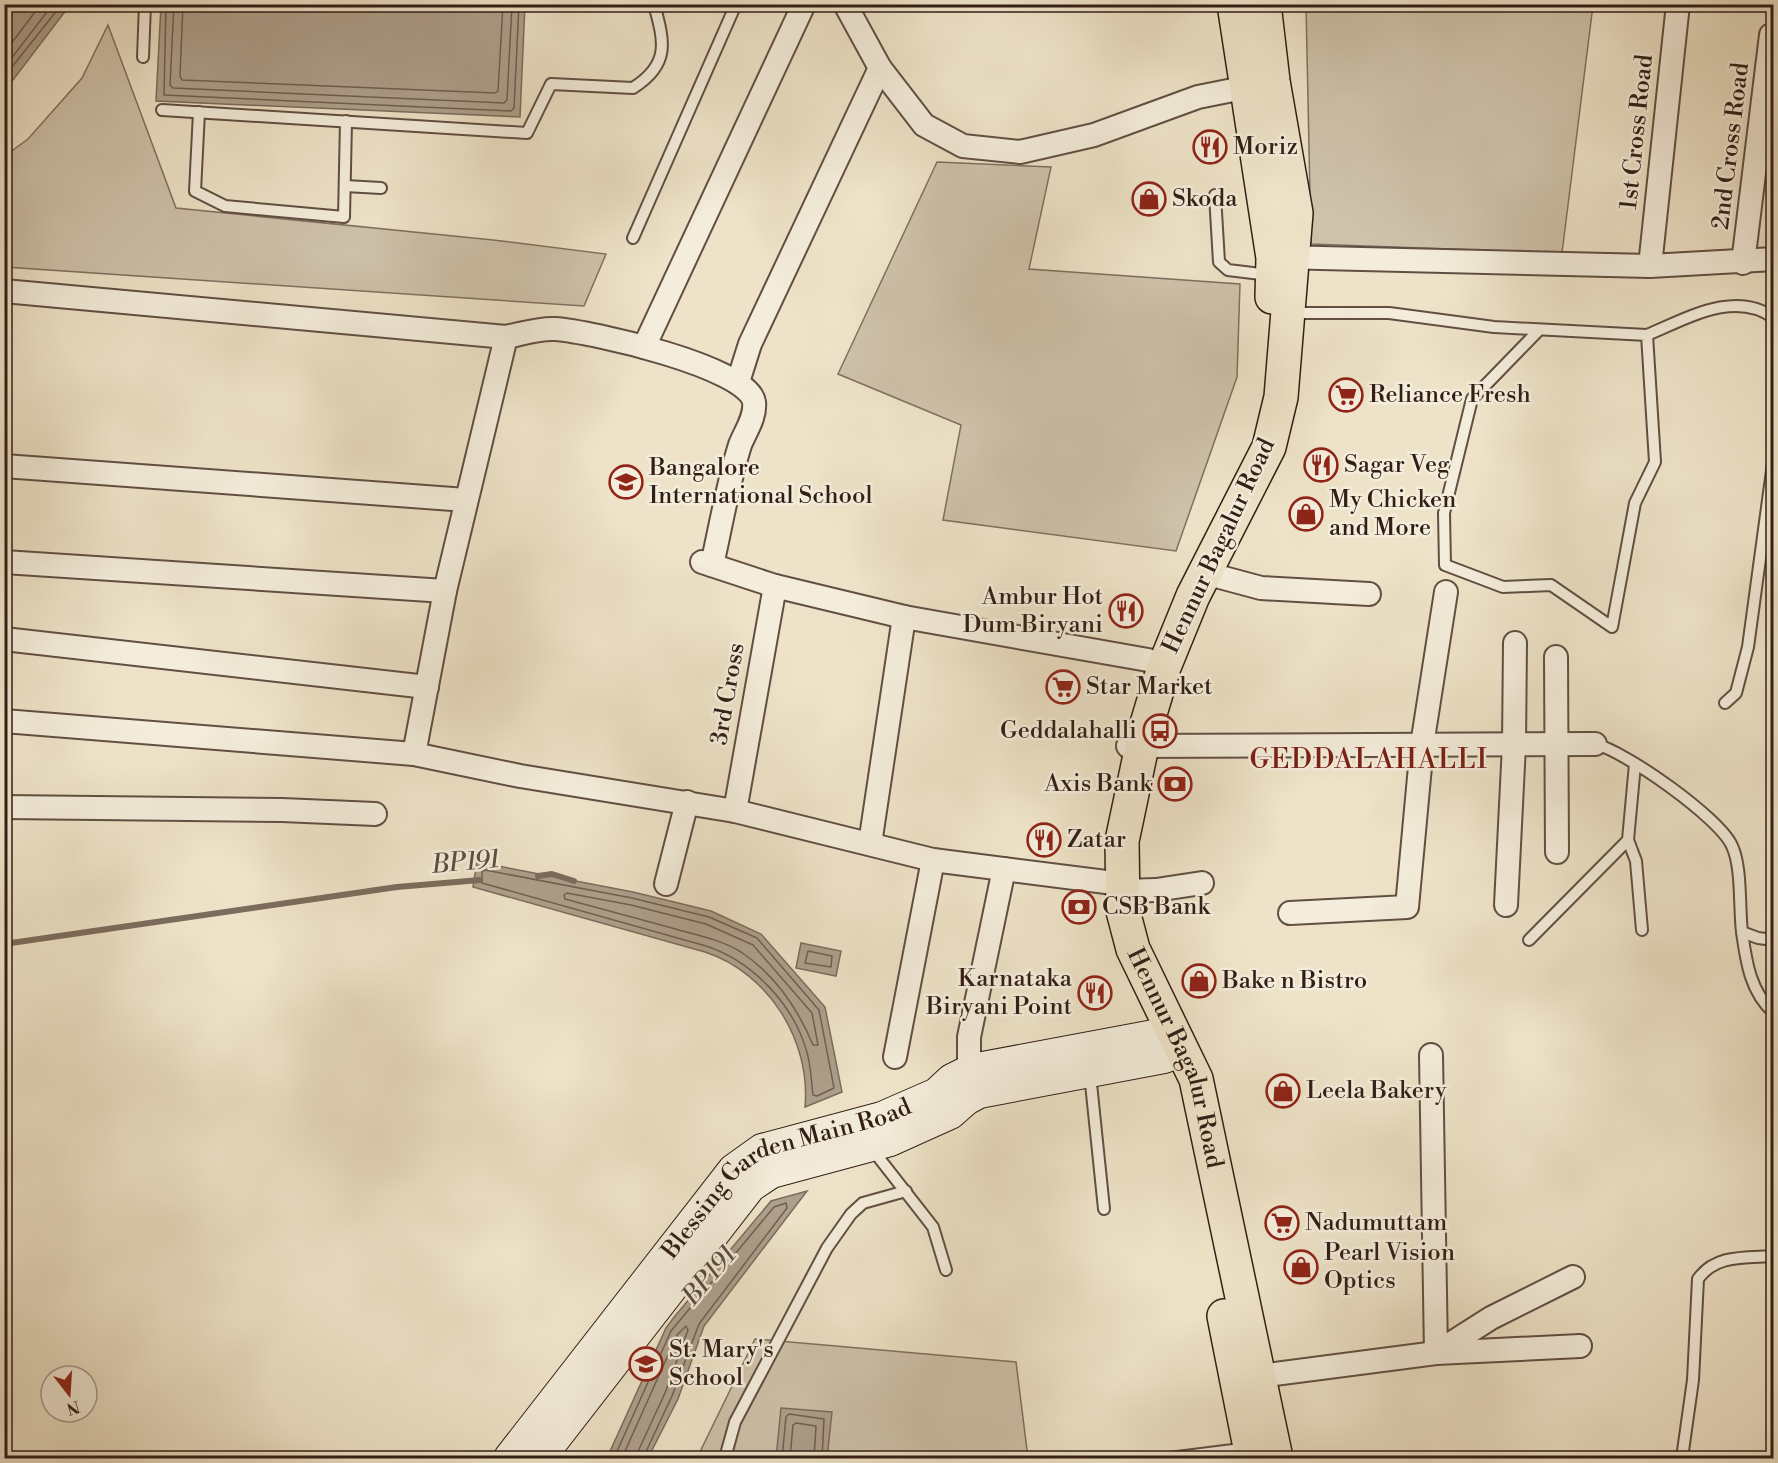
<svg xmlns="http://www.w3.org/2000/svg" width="1778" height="1463" font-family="'Libre Bodoni',serif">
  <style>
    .green { fill: #cec2aa; stroke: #807060; stroke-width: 1.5 }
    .water { fill: #aea08c; stroke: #7c6c5d; stroke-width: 1.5 }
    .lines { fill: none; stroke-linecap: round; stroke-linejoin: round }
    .shore { stroke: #705f52; stroke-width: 1.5 }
    .stream { stroke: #7c6c5d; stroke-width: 6 }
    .service-casing { stroke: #614f43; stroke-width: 14 }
    .minor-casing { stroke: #614f43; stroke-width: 26 }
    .secondary-casing { stroke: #321e17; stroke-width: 34 }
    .primary-casing { stroke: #321e17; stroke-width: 36 }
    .service { stroke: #f4eddb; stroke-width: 10 }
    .minor { stroke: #f4eddb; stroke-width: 22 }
    .secondary { stroke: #f4eddb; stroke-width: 32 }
    .primary { stroke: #eee3c8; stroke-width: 33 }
    .labels { text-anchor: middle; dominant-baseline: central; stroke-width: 5; stroke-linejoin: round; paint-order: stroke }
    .street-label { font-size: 24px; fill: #321e17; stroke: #f4eddb }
    .poi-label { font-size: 24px; fill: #321e17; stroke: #f4eddb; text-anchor: start }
    .water-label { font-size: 26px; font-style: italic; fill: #5d4c40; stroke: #f4eddb }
    .quarter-label { font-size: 27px; letter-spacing: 1.5px; fill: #7a1f14; stroke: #f4eddb }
  </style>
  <rect width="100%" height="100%" fill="#eee3c8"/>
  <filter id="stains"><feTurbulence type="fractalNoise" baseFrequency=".00333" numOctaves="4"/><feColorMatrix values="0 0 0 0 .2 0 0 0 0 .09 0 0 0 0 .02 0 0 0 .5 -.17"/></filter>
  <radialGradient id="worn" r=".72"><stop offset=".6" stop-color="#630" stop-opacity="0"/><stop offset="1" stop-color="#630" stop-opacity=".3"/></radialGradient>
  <g class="green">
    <polygon points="1484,4 1494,7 1495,4 1593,5 1562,253 1311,244 1306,5"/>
    <polygon points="108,25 176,208 493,240 606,254 584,306 5,267 5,156 28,139 82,78"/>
    <polygon points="937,162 1051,167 1029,269 1240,284 1237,377 1176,551 943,520 961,425 838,374"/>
    <polygon points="755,1339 1016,1362 1028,1458 697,1458"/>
  </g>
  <g class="water">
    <polygon points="5,4 70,5 13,80 5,84"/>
    <polygon points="161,5 525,5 520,117 156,101"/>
    <path d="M477,862L633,892L711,911L761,934L825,1007L842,1092L805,1107C811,1041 769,973 705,952L473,887Z"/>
    <polygon points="801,943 841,951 836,976 796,968"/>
    <polygon points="807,1191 704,1326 678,1399 648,1458 607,1458 666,1328 675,1316 771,1201"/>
    <polygon points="781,1408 832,1412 827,1458 776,1458"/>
  </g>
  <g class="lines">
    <g class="shore">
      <polyline points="166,4 164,95 511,111 514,108 519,4"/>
      <polyline points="174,4 170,85 173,88 504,103 507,100 512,4"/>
      <polyline points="183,4 180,76 182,80 495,93 498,91 503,4"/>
      <polyline points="4,53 41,4"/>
      <polyline points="4,68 53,4"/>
      <polyline points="4,77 62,4"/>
      <path d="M485,870L632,898L709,917L757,938L819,1010L834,1088L817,1096L813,1095C811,1079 811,1064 806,1049C792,1003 752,961 706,946L482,883V872Z"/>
      <path d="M567,893L631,905L706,924L753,945L812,1013L818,1045H813C798,1009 774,974 741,952C720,939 695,935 672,928C636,918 601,909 565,899L564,895Z"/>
      <polygon points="808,951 832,956 831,967 805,963"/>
      <polyline points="614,1458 671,1331 774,1207 786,1203 787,1208 699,1324 672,1396 643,1458"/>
      <polyline points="622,1458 677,1335 686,1326 688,1330 665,1393 635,1458"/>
      <polyline points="782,1458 786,1417 789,1414 824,1419 822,1458"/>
      <polyline points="790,1458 793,1425 796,1423 816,1426 814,1458"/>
    </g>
    <g class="stream">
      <polyline points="538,876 552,874 574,881"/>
      <polyline points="4,944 397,887 480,880"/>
    </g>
    <defs>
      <g id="service">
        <polyline points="143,57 145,4"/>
        <path d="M162,110L527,133L551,84L633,88C671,64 664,41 654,4"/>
        <polyline points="199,112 195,191 225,206 344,217 346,121"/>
        <polyline points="345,186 381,188"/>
        <polyline points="1215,195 1219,262 1228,270 1269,275"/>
        <polyline points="633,238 736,4"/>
        <polyline points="1292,313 1389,313 1494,327 1647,335 1655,462 1635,503 1612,627 1551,585 1503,587 1445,565 1444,513 1472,399 1539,330"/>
        <path d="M1647,335C1686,319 1735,289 1774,318"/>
        <polyline points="1725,703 1736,693 1748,647 1774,456"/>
        <path d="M1595,744C1625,751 1720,818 1732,846C1742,867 1739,907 1742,932L1758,938L1774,940"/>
        <polyline points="1628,840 1636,861 1642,930"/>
        <path d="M1742,932C1746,961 1750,992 1774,1013"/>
        <polyline points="1529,940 1628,840 1635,764"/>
        <polyline points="1090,1074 1104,1209"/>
        <polyline points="872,1149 933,1227 946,1270"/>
        <polyline points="725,1458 735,1422 827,1248 851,1214 863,1203 906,1191"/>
        <polyline points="1169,1458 1249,1448"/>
        <path d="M1682,1458L1693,1380L1698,1279C1716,1254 1745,1258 1774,1256"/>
      </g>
      <g id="minor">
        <polyline points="845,4 880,68 924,125 963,146 1020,152 1094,135 1198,97 1248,87"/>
        <polyline points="1280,257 1650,266 1774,259"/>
        <polyline points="1743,263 1771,35"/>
        <polyline points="1650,266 1678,4"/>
        <path d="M4,291L506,337C521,334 539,328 555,329C588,331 749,367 754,402C756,417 745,432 740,445C728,483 721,525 712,565"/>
        <polyline points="644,347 804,4"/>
        <polyline points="738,382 750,344 880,68"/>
        <polyline points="4,466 466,500"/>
        <polyline points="4,562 445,591"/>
        <polyline points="702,562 775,586 904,617 1148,660 1164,667"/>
        <polyline points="1205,573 1261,588 1369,594"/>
        <polyline points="4,639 427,687"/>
        <polyline points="1556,657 1557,852"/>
        <polyline points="4,721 414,754 520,776 735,811 933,860 1106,882"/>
        <polyline points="1128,746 1595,744"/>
        <polyline points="414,754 445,591 506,337"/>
        <polyline points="4,807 282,810 375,814"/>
        <polyline points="735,811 775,586"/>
        <polyline points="870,844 904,617"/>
        <polyline points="666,884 687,802"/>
        <polyline points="1123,891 1156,890 1202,883"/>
        <polyline points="1506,905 1514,745 1515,643"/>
        <polyline points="1290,913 1407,907 1422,745 1446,592"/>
        <polyline points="1431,1055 1436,1353 1580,1346"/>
        <polyline points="895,1057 933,860"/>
        <polyline points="969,1060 969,1037 1004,869"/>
        <polyline points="1259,1376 1436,1353 1491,1318 1573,1277"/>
      </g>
      <g id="secondary">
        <path id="s1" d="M510,1458L734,1170L762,1150L882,1118L937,1094L952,1080L972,1070L1154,1036L1171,1029"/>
        <polyline points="539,1458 750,1186 771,1172 890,1140 950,1113 966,1099 979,1092 1164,1057 1181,1050"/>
      </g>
      <g id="primary">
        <polyline points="1234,4 1273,258 1272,297"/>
        <path id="s2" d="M1264,4L1273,81L1296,213L1281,397L1269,447L1193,596L1164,667L1146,727L1122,841L1123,911L1133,949L1196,1079L1276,1458"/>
        <polyline points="1224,1316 1249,1442"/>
      </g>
    </defs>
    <use href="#service" class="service-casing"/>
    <use href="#minor" class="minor-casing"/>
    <use href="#secondary" class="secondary-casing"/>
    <use href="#primary" class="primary-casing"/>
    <use href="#service" class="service"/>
    <use href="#minor" class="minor"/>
    <use href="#secondary" class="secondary"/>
    <use href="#primary" class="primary"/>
  </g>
  <defs>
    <symbol id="restaurant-ring" viewBox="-11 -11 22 22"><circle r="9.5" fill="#f4eddb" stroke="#8f2418" stroke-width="1.5"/><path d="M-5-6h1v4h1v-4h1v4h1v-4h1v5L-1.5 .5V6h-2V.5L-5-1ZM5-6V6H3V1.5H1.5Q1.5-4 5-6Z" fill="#8f2418"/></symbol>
    <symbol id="shop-ring" viewBox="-11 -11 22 22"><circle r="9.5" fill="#f4eddb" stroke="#8f2418" stroke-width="1.5"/><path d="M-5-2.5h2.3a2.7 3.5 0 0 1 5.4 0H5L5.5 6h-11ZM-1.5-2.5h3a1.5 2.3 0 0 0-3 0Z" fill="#8f2418"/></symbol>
    <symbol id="supermarket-ring" viewBox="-11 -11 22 22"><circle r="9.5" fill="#f4eddb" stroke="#8f2418" stroke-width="1.5"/><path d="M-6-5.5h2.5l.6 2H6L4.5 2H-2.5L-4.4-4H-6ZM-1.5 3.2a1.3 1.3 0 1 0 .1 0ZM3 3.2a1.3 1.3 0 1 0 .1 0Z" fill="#8f2418"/></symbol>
    <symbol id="school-ring" viewBox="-11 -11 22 22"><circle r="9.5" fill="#f4eddb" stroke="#8f2418" stroke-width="1.5"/><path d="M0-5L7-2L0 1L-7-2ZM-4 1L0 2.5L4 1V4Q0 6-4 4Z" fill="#8f2418"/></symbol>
    <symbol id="bus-ring" viewBox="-11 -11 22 22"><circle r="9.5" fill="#f4eddb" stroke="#8f2418" stroke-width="1.5"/><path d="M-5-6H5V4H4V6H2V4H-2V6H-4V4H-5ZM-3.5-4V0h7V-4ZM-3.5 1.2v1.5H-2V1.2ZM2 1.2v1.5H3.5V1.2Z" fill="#8f2418"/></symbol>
    <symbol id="bank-ring" viewBox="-11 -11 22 22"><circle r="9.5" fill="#f4eddb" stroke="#8f2418" stroke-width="1.5"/><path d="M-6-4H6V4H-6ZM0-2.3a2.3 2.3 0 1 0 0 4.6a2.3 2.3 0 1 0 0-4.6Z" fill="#8f2418"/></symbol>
  </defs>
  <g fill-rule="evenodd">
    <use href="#restaurant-ring" x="1191" y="128" width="38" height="38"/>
    <use href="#shop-ring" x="1130" y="180" width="38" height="38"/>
    <use href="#supermarket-ring" x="1327" y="376" width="38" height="38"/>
    <use href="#restaurant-ring" x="1302" y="446" width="38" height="38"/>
    <use href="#school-ring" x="607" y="463" width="38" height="38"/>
    <use href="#shop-ring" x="1287" y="495" width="38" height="38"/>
    <use href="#restaurant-ring" x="1107" y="592" width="38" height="38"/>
    <use href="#supermarket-ring" x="1044" y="668" width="38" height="38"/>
    <use href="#bus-ring" x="1141" y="712" width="38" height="38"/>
    <use href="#bank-ring" x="1156" y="765" width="38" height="38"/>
    <use href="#restaurant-ring" x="1025" y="821" width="38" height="38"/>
    <use href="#bank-ring" x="1060" y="888" width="38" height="38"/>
    <use href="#shop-ring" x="1180" y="962" width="38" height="38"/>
    <use href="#restaurant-ring" x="1076" y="974" width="38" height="38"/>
    <use href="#shop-ring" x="1264" y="1072" width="38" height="38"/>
    <use href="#supermarket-ring" x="1263" y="1204" width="38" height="38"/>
    <use href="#shop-ring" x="1282" y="1248" width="38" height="38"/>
    <use href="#school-ring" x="627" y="1345" width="38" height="38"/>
  </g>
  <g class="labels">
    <g class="street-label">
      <text transform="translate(1637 132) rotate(-84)">1st Cross Road</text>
      <text transform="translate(1731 146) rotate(-83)">2nd Cross Road</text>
      <text transform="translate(1219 546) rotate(-65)">Hennur Bagalur Road</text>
      <text transform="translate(728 694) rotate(-80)">3rd Cross</text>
      <text stroke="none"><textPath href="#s2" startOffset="1098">Hennur Bagalur Road</textPath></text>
      <text stroke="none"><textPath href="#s1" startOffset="405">Blessing Garden Main Road</textPath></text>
    </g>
    <g class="poi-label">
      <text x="1233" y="147">Moriz</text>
      <text x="1172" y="199">Skoda</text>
      <text x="1369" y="395">Reliance Fresh</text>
      <text x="1344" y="465">Sagar Veg</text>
      <text x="649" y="468">Bangalore<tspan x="649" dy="28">International School</tspan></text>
      <text x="1329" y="500">My Chicken<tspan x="1329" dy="28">and More</tspan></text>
      <text x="1103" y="597" text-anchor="end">Ambur Hot<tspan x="1103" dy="28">Dum Biryani</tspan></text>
      <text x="1086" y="687">Star Market</text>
      <text x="1137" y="731" text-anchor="end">Geddalahalli</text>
      <text x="1152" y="784" text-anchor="end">Axis Bank</text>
      <text x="1067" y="840">Zatar</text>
      <text x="1102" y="907">CSB Bank</text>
      <text x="1072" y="979" text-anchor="end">Karnataka<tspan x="1072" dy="28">Biryani Point</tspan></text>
      <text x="1222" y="981">Bake n Bistro</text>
      <text x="1306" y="1091">Leela Bakery</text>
      <text x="1305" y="1223">Nadumuttam</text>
      <text x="1324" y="1253">Pearl Vision<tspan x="1324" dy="28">Optics</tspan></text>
      <text x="669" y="1350">St. Mary's<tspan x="669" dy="28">School</tspan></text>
    </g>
    <g class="water-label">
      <text transform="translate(465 862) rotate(-5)">BP191</text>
      <text transform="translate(709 1276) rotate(-50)">BP191</text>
    </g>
    <g class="quarter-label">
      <text x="1369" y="760">GEDDALAHALLI</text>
    </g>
  </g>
  <rect width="1778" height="1463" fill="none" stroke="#eee3c8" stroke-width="24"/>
  <rect x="6" y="6" width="1766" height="1451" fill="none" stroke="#321e17" stroke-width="3"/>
  <rect x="12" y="12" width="1754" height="1439" fill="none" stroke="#321e17" stroke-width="1.5"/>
  <g transform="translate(69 1394) rotate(163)"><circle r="28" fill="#f4eddb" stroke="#a69a8d" stroke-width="1.5"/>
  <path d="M0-4.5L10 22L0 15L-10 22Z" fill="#8f2418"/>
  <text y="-9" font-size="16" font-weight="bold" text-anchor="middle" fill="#321e17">N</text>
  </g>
  <rect width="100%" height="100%" filter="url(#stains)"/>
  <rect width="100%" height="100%" fill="url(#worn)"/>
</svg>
